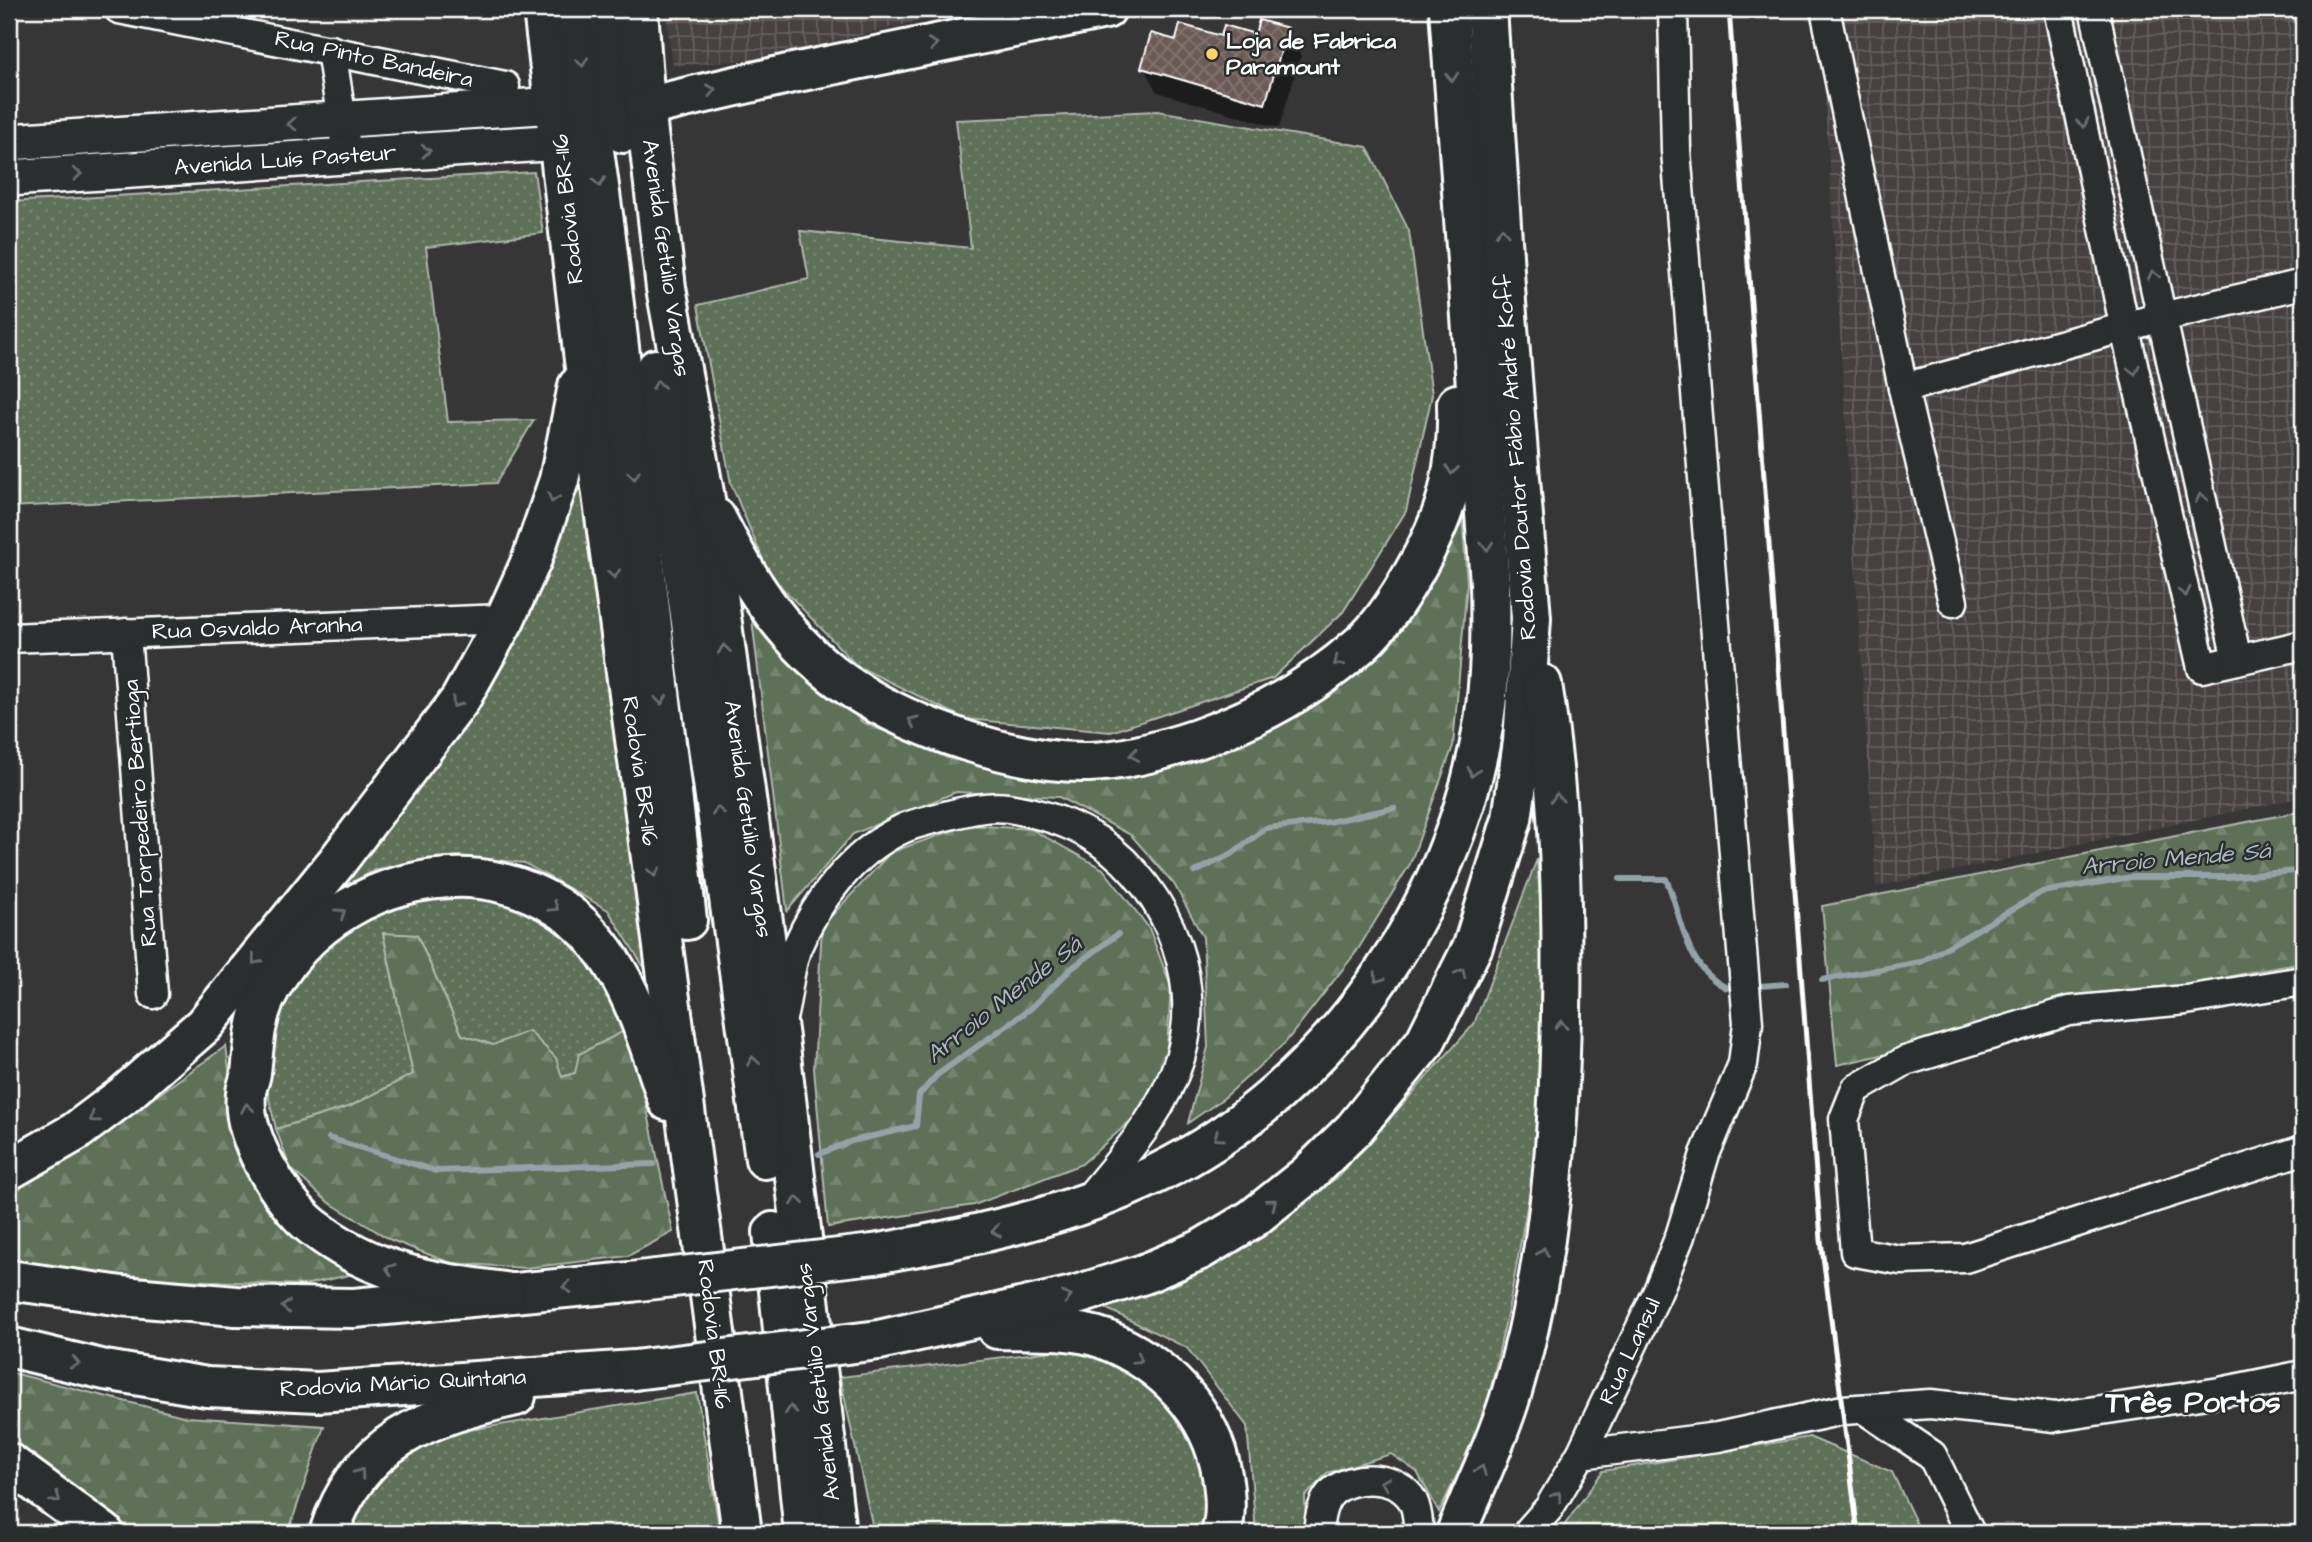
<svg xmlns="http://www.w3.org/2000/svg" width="2312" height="1542" font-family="'Architects Daughter',sans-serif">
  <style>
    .industrial { fill: url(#industrial-grid) }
    .grass { fill: url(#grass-dots); stroke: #aeb8ac; stroke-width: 2 }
    .forest { fill: url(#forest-firs); stroke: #aeb8ac; stroke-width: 2 }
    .shadow { fill: #0007 }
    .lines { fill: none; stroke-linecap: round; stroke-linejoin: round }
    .stream { stroke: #93a3a9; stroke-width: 6 }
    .building { fill: url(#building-cross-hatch); stroke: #fff; stroke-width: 2 }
    .minor-casing { stroke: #fff; stroke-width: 33 }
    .major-casing { stroke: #fff; stroke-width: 40 }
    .highway-casing { stroke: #fff; stroke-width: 44 }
    .minor { stroke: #2a2d2e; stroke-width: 28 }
    .major { stroke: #2a2d2e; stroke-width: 35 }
    .highway { stroke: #2a2d2e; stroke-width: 38 }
    .rail { stroke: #fff; stroke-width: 5 }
    .highway-bridge-casing { stroke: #fff; stroke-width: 44; stroke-linecap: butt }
    .highway-bridge { stroke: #2a2d2e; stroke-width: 38 }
    .oneway { stroke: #6a6c6d }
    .poi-dot { fill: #ffd166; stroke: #2a2d2e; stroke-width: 2.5 }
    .labels { text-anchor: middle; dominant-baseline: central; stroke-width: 5; stroke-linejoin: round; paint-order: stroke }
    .poi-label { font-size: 23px; font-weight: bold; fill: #fff; stroke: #2a2d2e; text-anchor: start }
    .street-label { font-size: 23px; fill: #fff; stroke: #2a2d2e }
    .water-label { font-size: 24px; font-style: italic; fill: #aebabe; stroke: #2a2d2e }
    .district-label { font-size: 30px; font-weight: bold; fill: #fff; stroke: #2a2d2e }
  </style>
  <defs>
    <pattern id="industrial-grid" width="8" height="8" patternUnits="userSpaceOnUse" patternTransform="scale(1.75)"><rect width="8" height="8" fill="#474140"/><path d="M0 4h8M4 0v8" fill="none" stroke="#635e5d"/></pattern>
    <pattern id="grass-dots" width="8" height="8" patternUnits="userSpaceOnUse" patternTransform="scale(1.75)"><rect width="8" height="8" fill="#5e7059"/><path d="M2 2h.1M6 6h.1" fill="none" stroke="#768572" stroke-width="1.8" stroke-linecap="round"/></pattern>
    <pattern id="forest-firs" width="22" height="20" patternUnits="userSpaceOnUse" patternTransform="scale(1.75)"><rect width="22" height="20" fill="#5e7059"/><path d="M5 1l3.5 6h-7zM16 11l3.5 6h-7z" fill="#768572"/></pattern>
    <pattern id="building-cross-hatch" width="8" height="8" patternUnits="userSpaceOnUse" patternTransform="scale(1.75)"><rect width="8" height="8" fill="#6c5a56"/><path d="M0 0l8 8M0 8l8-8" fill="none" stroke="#82736f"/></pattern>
  </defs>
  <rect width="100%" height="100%" fill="#373636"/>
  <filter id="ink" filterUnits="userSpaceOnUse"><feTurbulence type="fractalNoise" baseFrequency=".0143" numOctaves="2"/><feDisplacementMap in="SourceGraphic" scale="14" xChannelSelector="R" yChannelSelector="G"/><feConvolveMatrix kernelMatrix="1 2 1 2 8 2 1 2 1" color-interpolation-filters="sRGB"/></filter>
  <g filter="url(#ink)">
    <g class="industrial">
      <polygon points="665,9 969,9 761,59 673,66"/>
      <polygon points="1819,9 2303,9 2303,797 1876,887"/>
    </g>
    <g class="grass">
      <polygon points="1158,111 1367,147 1409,231 1432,395 1406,511 1343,612 1273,678 1111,732 965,719 857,666 769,574 731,484 698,305 809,279 800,231 971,248 956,120"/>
      <polygon points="534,172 543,233 426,247 448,422 534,420 496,483 9,507 9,202"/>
      <polygon points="583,463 647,972 608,910 524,863 457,856 377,869 331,894"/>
      <polygon points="1537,859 1544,950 1538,1146 1510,1301 1484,1420 1439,1512 1417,1472 1391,1454 1327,1473 1305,1497 1306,1533 1256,1533 1247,1426 1187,1348 1103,1307 1180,1283 1338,1177 1474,1024"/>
      <path d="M433,891C489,897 544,902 585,948C602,968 617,1005 630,1028L575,1073L562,1077L493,1045L462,1035L417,935L383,934L413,1074L351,1106L276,1129C273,1114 267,1097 267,1081C265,1007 312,936 381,907C398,900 416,896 433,891Z"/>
      <polygon points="1061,1350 1107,1357 1159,1383 1207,1460 1209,1533 874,1533 840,1377"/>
      <path d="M697,1393L718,1521L715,1533H347C373,1480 398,1457 451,1433Z"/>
      <polygon points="1809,1437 1892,1472 1921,1533 1559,1533 1603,1471"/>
    </g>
    <g class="forest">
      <polygon points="1461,498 1467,583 1453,746 1410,864 1357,951 1285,1043 1224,1098 1188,1123 1208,1047 1203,937 1174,884 1131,835 1059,797 956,792 853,834 787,911 751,611 862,722 950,759 1061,776 1170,769 1289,716"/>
      <polygon points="2303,811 2303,963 2246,973 1837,1065 1822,906"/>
      <polygon points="969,825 1031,829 1103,869 1149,928 1171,987 1166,1061 1137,1115 1082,1164 974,1205 828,1227 814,1069 822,926 891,852"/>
      <polygon points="383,933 417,935 462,1035 493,1045 529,1031 556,1058 562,1077 575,1073 579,1054 630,1028 673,1232 628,1256 525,1268 451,1263 391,1240 328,1202 290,1168 276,1129 351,1106 413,1074"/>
      <polygon points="226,1046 233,1102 358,1273 304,1285 107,1277 9,1260 9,1186 61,1164"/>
      <polygon points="9,1372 187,1417 324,1426 288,1533 134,1533 9,1439"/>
    </g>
    <polygon class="shadow" points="1286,29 1301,55 1279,128 1157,92 1143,67 1177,42 1256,36"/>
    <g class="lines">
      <g class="stream">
        <polyline points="1195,872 1233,853 1266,828 1329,822 1394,808"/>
        <path d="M1620,879H1666C1684,919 1683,967 1727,988"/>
        <polyline points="1822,980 1921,962 2042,892 2131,877 2227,877 2296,871 2303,867"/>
        <polyline points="1760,986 1786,984"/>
        <polyline points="329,1138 436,1171 654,1164"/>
        <polyline points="819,1154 852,1141 916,1126 919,1095 937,1075 1030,1009 1072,968 1118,934"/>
      </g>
    </g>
    <polygon class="building" points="1259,20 1288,28 1265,104 1141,68 1151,33 1176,40 1180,24 1221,36 1224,25 1255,34"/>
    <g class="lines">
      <defs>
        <g id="minor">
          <polyline points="119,9 505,86"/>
          <polyline points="1825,9 1903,388 2162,317 2303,284"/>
          <polyline points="2058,9 2125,329 2202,668 2303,645"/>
          <polyline points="2094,9 2237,660"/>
          <polyline points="331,50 345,141"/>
          <polyline points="1903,388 1953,602"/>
          <polyline points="126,633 153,994"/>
          <polyline points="9,638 505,619"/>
          <polyline points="2303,981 2186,1000 2069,1011 1905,1061 1856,1089 1844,1119 1855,1252 1900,1260 1965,1258 2303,1150"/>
          <path d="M783,1014C788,993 789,967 797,947C817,900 853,853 900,830C913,823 931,820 945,816C965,811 988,805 1008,808C1033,812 1062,820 1084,832C1160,873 1206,974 1180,1058C1162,1116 1122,1157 1085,1203"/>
          <polyline points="1864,1409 1932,1455 1970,1533"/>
          <polyline points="1581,1454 1718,1437 1843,1410 1930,1404 2055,1417 2220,1392 2303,1375"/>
          <path d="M1318,1533C1319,1520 1322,1502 1331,1493C1353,1473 1398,1475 1413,1501C1418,1511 1418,1523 1419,1533"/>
          <polyline points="1527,1533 1549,1508 1581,1454 1658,1291 1680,1236 1705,1154 1743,1064 1748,1023 1676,151 1673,9"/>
        </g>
        <g id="major">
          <polyline points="9,142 556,105"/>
          <polyline points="9,178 561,142"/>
        </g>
        <g id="highway">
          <polyline points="543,9 584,360 742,1533"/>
          <polyline points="574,9 605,229 687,920"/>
          <polyline points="607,9 623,133"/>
          <polyline points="638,9 645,107 666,288 704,493 779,1038 836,1533"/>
          <polyline points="645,107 788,74 1106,9"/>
          <polyline points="656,369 765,1159"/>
          <path d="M716,518C750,585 789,647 853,689C913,728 1017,764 1089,762C1124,761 1164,750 1197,739C1258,718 1313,687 1361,644C1394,615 1440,532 1449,489C1455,462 1458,432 1457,404"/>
          <polyline points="9,1170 75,1132 123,1096 204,1025 336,863 460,700 505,619 532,559 559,480 578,386"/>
          <polyline points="773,1232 804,1533"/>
          <path d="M874,1254C972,1237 1068,1217 1158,1173C1329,1089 1455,907 1484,721C1491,675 1491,629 1490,583L1449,9"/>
          <polyline points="9,1280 122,1296 236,1306 354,1308 630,1282"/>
          <path d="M505,1292C433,1283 372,1273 313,1227C281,1202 241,1135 246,1094C246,1087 250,1080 251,1073C254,1048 254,1025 264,1001C301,921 383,875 469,878C511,880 558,900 587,931C631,977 648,1041 668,1101"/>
          <path d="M997,1329C1031,1330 1071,1327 1104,1339C1164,1363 1211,1411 1222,1475C1225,1493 1227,1515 1221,1533"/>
          <polyline points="879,1340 1073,1296 1144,1274 1200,1250 1252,1219 1307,1175 1354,1129 1397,1076 1425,1042 1473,946 1512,819 1523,742 1531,618 1506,302 1487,9"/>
          <polyline points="9,1347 105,1370 207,1387 318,1392 634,1370"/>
          <polyline points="9,1463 104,1533"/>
          <path d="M329,1533C358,1440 428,1416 516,1396"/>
          <path d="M1456,1533C1474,1488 1497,1442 1511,1395C1549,1270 1559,1141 1561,1012C1563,901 1560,794 1542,684"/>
        </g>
      </defs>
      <use href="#minor" class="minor-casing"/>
      <use href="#major" class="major-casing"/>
      <use href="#highway" class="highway-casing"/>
      <use href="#minor" class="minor"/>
      <use href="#major" class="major"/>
      <use href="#highway" class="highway"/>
      <polyline class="rail" points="1729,9 1821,1240 1858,1533"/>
      <defs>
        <g id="highway-bridge">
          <polyline points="630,1282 874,1254"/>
          <polyline points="634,1370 879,1340"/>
        </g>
      </defs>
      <use href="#highway-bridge" class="highway-bridge-casing"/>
      <use href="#highway-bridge" class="highway-bridge"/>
    </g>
    <defs><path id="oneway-chevron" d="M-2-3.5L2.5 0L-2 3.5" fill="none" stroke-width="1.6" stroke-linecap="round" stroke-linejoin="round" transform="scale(1.75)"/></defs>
    <g class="oneway">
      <use href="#oneway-chevron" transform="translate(933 44) rotate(-11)"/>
      <use href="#oneway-chevron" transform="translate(582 62) rotate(82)"/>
      <use href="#oneway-chevron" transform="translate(1452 77) rotate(86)"/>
      <use href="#oneway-chevron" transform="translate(711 90) rotate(-12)"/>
      <use href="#oneway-chevron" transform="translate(2083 123) rotate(78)"/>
      <use href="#oneway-chevron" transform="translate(292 124) rotate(176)"/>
      <use href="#oneway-chevron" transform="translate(426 151) rotate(-4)"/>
      <use href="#oneway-chevron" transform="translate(77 174) rotate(-4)"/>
      <use href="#oneway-chevron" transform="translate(599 182) rotate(82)"/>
      <use href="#oneway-chevron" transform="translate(1502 232) rotate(-93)"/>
      <use href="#oneway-chevron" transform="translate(2153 275) rotate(-103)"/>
      <use href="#oneway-chevron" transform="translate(2134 370) rotate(77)"/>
      <use href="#oneway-chevron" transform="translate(658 385) rotate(-98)"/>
      <use href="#oneway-chevron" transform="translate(1452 470) rotate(97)"/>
      <use href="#oneway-chevron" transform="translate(634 475) rotate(83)"/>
      <use href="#oneway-chevron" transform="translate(553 498) rotate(109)"/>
      <use href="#oneway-chevron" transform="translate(2201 498) rotate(-102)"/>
      <use href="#oneway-chevron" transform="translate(1487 546) rotate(86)"/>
      <use href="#oneway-chevron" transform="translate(614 574) rotate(82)"/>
      <use href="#oneway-chevron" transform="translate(2185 592) rotate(77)"/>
      <use href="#oneway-chevron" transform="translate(724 649) rotate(-97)"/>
      <use href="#oneway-chevron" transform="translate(1338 662) rotate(142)"/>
      <use href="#oneway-chevron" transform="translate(661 700) rotate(83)"/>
      <use href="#oneway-chevron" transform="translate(456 703) rotate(125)"/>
      <use href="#oneway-chevron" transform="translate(913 721) rotate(-156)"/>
      <use href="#oneway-chevron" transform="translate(1134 755) rotate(170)"/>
      <use href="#oneway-chevron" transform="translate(1473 772) rotate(103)"/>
      <use href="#oneway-chevron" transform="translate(1557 798) rotate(-93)"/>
      <use href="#oneway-chevron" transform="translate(718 811) rotate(-98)"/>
      <use href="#oneway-chevron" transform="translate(654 872) rotate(82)"/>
      <use href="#oneway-chevron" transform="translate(554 907) rotate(33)"/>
      <use href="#oneway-chevron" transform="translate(341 913) rotate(-35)"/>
      <use href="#oneway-chevron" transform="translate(256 960) rotate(129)"/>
      <use href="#oneway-chevron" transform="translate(1461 973) rotate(-64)"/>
      <use href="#oneway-chevron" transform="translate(1378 978) rotate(126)"/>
      <use href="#oneway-chevron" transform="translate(1561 1025) rotate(-89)"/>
      <use href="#oneway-chevron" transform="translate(753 1061) rotate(-98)"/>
      <use href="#oneway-chevron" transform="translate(247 1108) rotate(-99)"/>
      <use href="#oneway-chevron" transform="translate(94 1118) rotate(143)"/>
      <use href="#oneway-chevron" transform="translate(1218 1137) rotate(145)"/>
      <use href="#oneway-chevron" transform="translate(797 1201) rotate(-96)"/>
      <use href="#oneway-chevron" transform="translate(1272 1203) rotate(-39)"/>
      <use href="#oneway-chevron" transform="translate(996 1231) rotate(169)"/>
      <use href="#oneway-chevron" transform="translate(1543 1252) rotate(-80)"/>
      <use href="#oneway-chevron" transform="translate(390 1269) rotate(-160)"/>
      <use href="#oneway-chevron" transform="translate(567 1287) rotate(175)"/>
      <use href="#oneway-chevron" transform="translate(1067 1297) rotate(-14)"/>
      <use href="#oneway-chevron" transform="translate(286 1307) rotate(-179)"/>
      <use href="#oneway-chevron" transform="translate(1138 1359) rotate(32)"/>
      <use href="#oneway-chevron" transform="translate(75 1363) rotate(14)"/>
      <use href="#oneway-chevron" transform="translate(791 1410) rotate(-96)"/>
      <use href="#oneway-chevron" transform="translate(1481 1470) rotate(-68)"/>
      <use href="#oneway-chevron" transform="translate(360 1473) rotate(-54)"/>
      <use href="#oneway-chevron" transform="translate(1385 1483) rotate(-167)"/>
      <use href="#oneway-chevron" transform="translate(1557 1496) rotate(-60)"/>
      <use href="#oneway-chevron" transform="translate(56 1498) rotate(36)"/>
    </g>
  </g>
  <circle class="poi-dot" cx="1212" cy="54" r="7"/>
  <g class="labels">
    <g class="poi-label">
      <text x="1226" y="41">Loja de Fabrica<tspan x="1226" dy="26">Paramount</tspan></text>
    </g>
    <g class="street-label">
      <text transform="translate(374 59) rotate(12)">Rua Pinto Bandeira</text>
      <text transform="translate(285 160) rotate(-4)">Avenida Luís Pasteur</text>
      <text transform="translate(568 209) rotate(-96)">Rodovia BR-116</text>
      <text transform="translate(666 258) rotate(82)">Avenida Getúlio Vargas</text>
      <text transform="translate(1516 457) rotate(-94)">Rodovia Doutor Fábio André Koff</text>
      <text transform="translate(257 628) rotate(-2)">Rua Osvaldo Aranha</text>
      <text transform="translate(640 771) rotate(82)">Rodovia BR-116</text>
      <text transform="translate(140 813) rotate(-94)">Rua Torpedeiro Bertioga</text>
      <text transform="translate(748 819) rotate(82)">Avenida Getúlio Vargas</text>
      <text transform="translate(714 1334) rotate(83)">Rodovia BR-116</text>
      <text transform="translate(1630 1351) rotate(-65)">Rua Lansul</text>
      <text transform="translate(818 1382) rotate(-97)">Avenida Getúlio Vargas</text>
      <text transform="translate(403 1383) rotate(-3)">Rodovia Mário Quintana</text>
    </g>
    <g class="water-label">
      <text transform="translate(2176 859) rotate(-5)">Arroio Mende Sá</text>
      <text transform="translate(1004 1000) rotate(-38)">Arroio Mende Sá</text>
    </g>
    <g class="district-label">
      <text x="2193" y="1403">Três Portos</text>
    </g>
  </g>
  <rect width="2312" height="1542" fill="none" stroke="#2a2d2e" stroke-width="35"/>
  <rect x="18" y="18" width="2277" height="1507" fill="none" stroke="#fff" stroke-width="2.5" filter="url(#ink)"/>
</svg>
